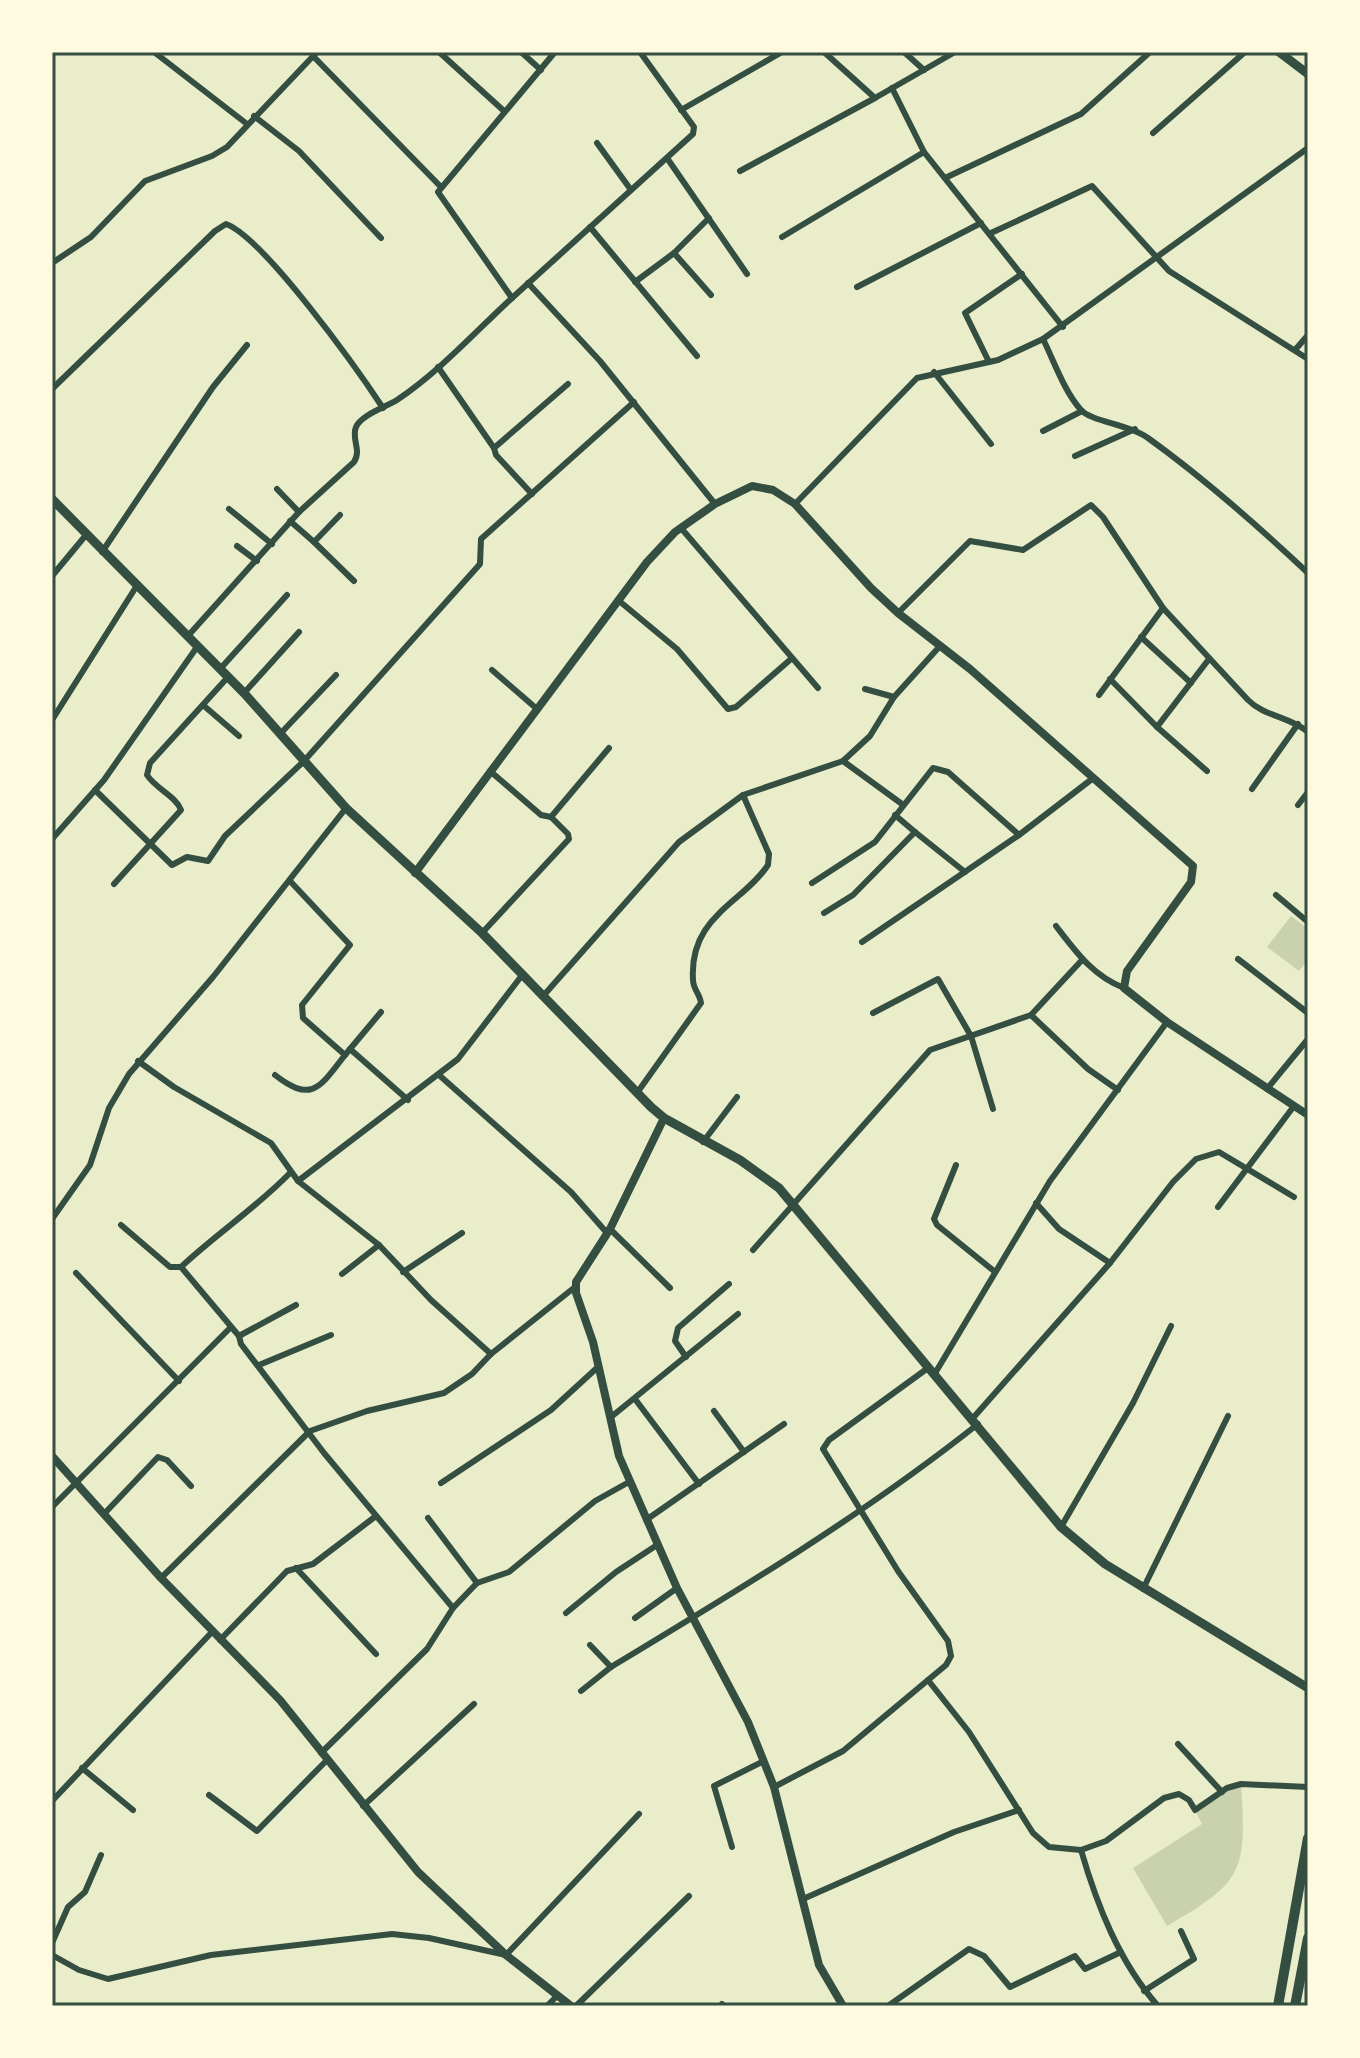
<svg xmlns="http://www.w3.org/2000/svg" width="1360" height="2058" font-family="Jost,sans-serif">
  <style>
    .green { fill: #cad2ad }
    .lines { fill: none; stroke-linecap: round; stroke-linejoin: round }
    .minor { stroke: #344e41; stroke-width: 6 }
    .tertiary { stroke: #344e41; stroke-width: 8 }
    .secondary { stroke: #344e41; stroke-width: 9 }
    .primary { stroke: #344e41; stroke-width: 10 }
    .neatline { fill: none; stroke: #344e41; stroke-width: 3 }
  </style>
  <rect width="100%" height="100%" fill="#e9edc9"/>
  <g class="green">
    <polygon points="1291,916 1308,929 1308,960 1299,971 1267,947"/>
    <path d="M1241,1784C1247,1872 1243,1882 1167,1926L1133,1868L1202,1824L1195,1810Z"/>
  </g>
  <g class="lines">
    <g class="minor">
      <polyline points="154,52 247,124"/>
      <polyline points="439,52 504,111"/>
      <polyline points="521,52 541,70"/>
      <polyline points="555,52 438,192 512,298 693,134 694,127 640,52"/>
      <polyline points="824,52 875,98 955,52"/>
      <polyline points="904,52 924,70"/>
      <polyline points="313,56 441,187"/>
      <polyline points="892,88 924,152"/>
      <polyline points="681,110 782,52"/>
      <polyline points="254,116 299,151 381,238"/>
      <polyline points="1153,133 1245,52"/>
      <polyline points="597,143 631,190"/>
      <polyline points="667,158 747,274"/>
      <polyline points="740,171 875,98"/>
      <polyline points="945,178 1081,114 1150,52"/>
      <polyline points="590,227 697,356"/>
      <polyline points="991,233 1092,186 1169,271 1308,359"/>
      <polyline points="782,237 924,152 1063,327"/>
      <polyline points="674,253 709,218"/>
      <polyline points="52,263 91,237 145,181 212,156 227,147 317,52"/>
      <polyline points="635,282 674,253 711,295"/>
      <polyline points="528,283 600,361 715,504"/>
      <polyline points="857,287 981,223"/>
      <path d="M1043,339C1054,361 1064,391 1081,410C1092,422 1129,424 1148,438C1205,479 1257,525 1308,573"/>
      <polyline points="1295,350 1308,335"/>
      <polyline points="989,362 965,313 1022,274"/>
      <polyline points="438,367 494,448"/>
      <polyline points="934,372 991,444"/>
      <path d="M52,389L215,231L226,224C264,238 358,370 383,408"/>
      <polyline points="1043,431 1082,411"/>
      <polyline points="1075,456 1135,429"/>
      <polyline points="277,489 299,512"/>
      <polyline points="532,494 496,455 494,448 568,384"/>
      <polyline points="795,504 917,378 998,360 1043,339 1308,148"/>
      <polyline points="229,509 272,544"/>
      <polyline points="290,521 314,542 340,515"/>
      <polyline points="681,528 818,688"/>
      <polyline points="314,542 354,581"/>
      <polyline points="237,546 257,561"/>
      <polyline points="102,552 213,387 247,345"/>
      <polyline points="52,576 86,535"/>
      <polyline points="618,600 677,649 728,709 736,707 791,659"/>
      <path d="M898,613L970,541L1023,550L1091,505L1103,517L1163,608L1248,700C1265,717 1289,716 1308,732"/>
      <path d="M187,637L299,512L354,462C362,450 351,439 356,427C361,415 386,407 397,400C439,372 475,332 512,298"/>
      <polyline points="1141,637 1191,683"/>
      <polyline points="220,669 287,595"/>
      <polyline points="492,670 537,709"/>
      <polyline points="1110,679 1157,727"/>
      <polyline points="865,689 894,697"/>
      <polyline points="244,693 299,632"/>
      <polyline points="1099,695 1163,608"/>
      <polyline points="203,705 239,736"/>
      <polyline points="52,720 136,587"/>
      <polyline points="281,733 336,675"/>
      <polyline points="843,761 902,804"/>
      <polyline points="1207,771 1157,727 1209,659"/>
      <polyline points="1252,789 1298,724"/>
      <polyline points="95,790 172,865 187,857 208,861 225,836 304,761 480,564 481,539 634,402"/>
      <polyline points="1298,805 1308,792"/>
      <polyline points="551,817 609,748"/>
      <polyline points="915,832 965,872"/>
      <polyline points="52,839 104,780 197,647"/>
      <polyline points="290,881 350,945 302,1005 303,1018 345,1055 381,1012"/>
      <polyline points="812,883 875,842 933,768 948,772 1019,835"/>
      <path d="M114,884L181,810C176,796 156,789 147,775L150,763L228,677"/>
      <polyline points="1276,895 1308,922"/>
      <polyline points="824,913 853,895 915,832 895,815"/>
      <path d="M1056,926C1076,952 1093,976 1124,988"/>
      <polyline points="482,933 569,839 568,834 551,817 541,815 490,771"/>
      <polyline points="862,942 1019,835 1092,779"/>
      <polyline points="1238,959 1308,1013"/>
      <polyline points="544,995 679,842 743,795 843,761 870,736 894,697 940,646"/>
      <polyline points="873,1013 938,979 971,1036 993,1109"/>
      <polyline points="1031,1015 1088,1069 1118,1090"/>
      <polyline points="350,1049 408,1100"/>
      <polyline points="138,1061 174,1087 271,1143 298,1181 379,1245 431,1300 491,1354"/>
      <path d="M275,1075C312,1104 320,1087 345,1055"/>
      <polyline points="439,1075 571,1192 607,1233"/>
      <polyline points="1267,1089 1308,1039"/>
      <path d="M637,1093L701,1003C700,994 693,989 693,980C689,916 742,904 768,865L769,854L743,795"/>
      <polyline points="703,1142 737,1097"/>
      <polyline points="956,1165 934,1219 937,1225 994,1271"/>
      <polyline points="298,1181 458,1059 523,974"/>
      <polyline points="1036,1203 1059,1229 1110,1263"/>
      <polyline points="1218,1207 1294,1106"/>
      <polyline points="52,1219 90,1165 109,1108 129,1074 213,977 346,808"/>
      <polyline points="121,1225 170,1267 181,1267 239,1336 241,1344 324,1453 453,1608"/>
      <polyline points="610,1229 670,1288"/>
      <polyline points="753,1250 930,1050 1031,1015 1082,960"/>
      <path d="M181,1267C216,1234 256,1208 290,1173"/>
      <polyline points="403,1272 462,1233"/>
      <polyline points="76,1273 179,1381"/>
      <polyline points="342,1274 379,1245"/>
      <polyline points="239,1336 296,1305"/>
      <polyline points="686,1357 675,1341 678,1328 729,1284"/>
      <polyline points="259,1365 331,1335"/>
      <polyline points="934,1375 1050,1181 1167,1022"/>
      <polyline points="635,1399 699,1484"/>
      <polyline points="714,1411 744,1452"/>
      <polyline points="611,1417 738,1314"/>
      <polyline points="973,1418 1110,1263 1173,1182 1196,1159 1219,1152 1294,1197"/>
      <polyline points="441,1483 551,1410 599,1366"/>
      <polyline points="52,1507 230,1328"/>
      <polyline points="104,1514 158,1457 167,1460 191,1486"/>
      <polyline points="428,1518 477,1583"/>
      <polyline points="646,1520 784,1424"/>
      <polyline points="1061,1527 1133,1403 1171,1326"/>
      <polyline points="296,1568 376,1654"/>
      <polyline points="161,1578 310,1431 367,1411 444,1393 472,1374 491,1354 575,1287"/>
      <polyline points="1143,1589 1228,1416"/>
      <polyline points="566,1613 616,1572 657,1545"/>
      <polyline points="635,1618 677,1588"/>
      <polyline points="220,1640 287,1571 313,1564 376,1516"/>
      <polyline points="590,1645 611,1667"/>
      <polyline points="928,1680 969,1732 1033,1833 1049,1847 1081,1850 1106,1841 1164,1798 1179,1794 1189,1800 1195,1810 1227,1788 1241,1784 1308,1787"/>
      <path d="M581,1691L611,1667C737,1591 862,1516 978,1424"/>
      <polyline points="1178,1744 1222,1792"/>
      <polyline points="321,1753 427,1649 453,1608 477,1583 509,1572 595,1501 629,1482"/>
      <polyline points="82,1768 133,1810"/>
      <polyline points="774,1787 843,1751 946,1665 951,1656 948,1641 898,1571 823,1449 829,1440 928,1368"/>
      <polyline points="209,1795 257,1831 327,1760"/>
      <polyline points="52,1801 212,1632"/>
      <polyline points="363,1806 474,1704"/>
      <polyline points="732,1847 714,1786 764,1761"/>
      <path d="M1081,1850C1097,1905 1119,1962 1158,2006"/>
      <polyline points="803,1899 954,1832 1019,1810"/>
      <polyline points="52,1943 68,1907 85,1892 101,1855"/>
      <polyline points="52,1955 79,1970 108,1979 211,1955 392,1934 429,1938 506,1955 639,1814"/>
      <polyline points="1144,1991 1194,1959 1181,1931"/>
      <polyline points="547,2006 558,1995"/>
      <polyline points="576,2006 689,1896"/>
      <polyline points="721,2006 722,2004"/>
      <polyline points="888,2006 969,1949 984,1956 1010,1987 1075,1956 1085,1969 1121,1952"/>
    </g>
    <g class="tertiary">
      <polyline points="415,873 647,562 675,532 715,504 752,486 773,490 795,504 871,588 898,613 970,669 1193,866 1191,882 1127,971 1124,988 1167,1022 1308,1115"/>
      <polyline points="664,1118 610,1229 576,1282 576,1293 593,1342 619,1456 677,1588 748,1722 774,1787 819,1965 843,2006"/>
      <polyline points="52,1456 161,1578 280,1700 418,1872 506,1955 571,2006"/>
    </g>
    <g class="secondary">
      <polyline points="1279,52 1308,74"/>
      <polyline points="52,499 244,693 346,808 482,933 651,1107 664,1118 740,1160 779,1188 1061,1527 1105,1564 1308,1688"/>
    </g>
    <g class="primary">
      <polyline points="1278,2006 1308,1838"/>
      <polyline points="1295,2006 1308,1938"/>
    </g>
  </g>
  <rect width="1360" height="2058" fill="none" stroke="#fefae0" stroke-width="108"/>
  <rect x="54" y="54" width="1252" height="1950" class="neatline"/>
</svg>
